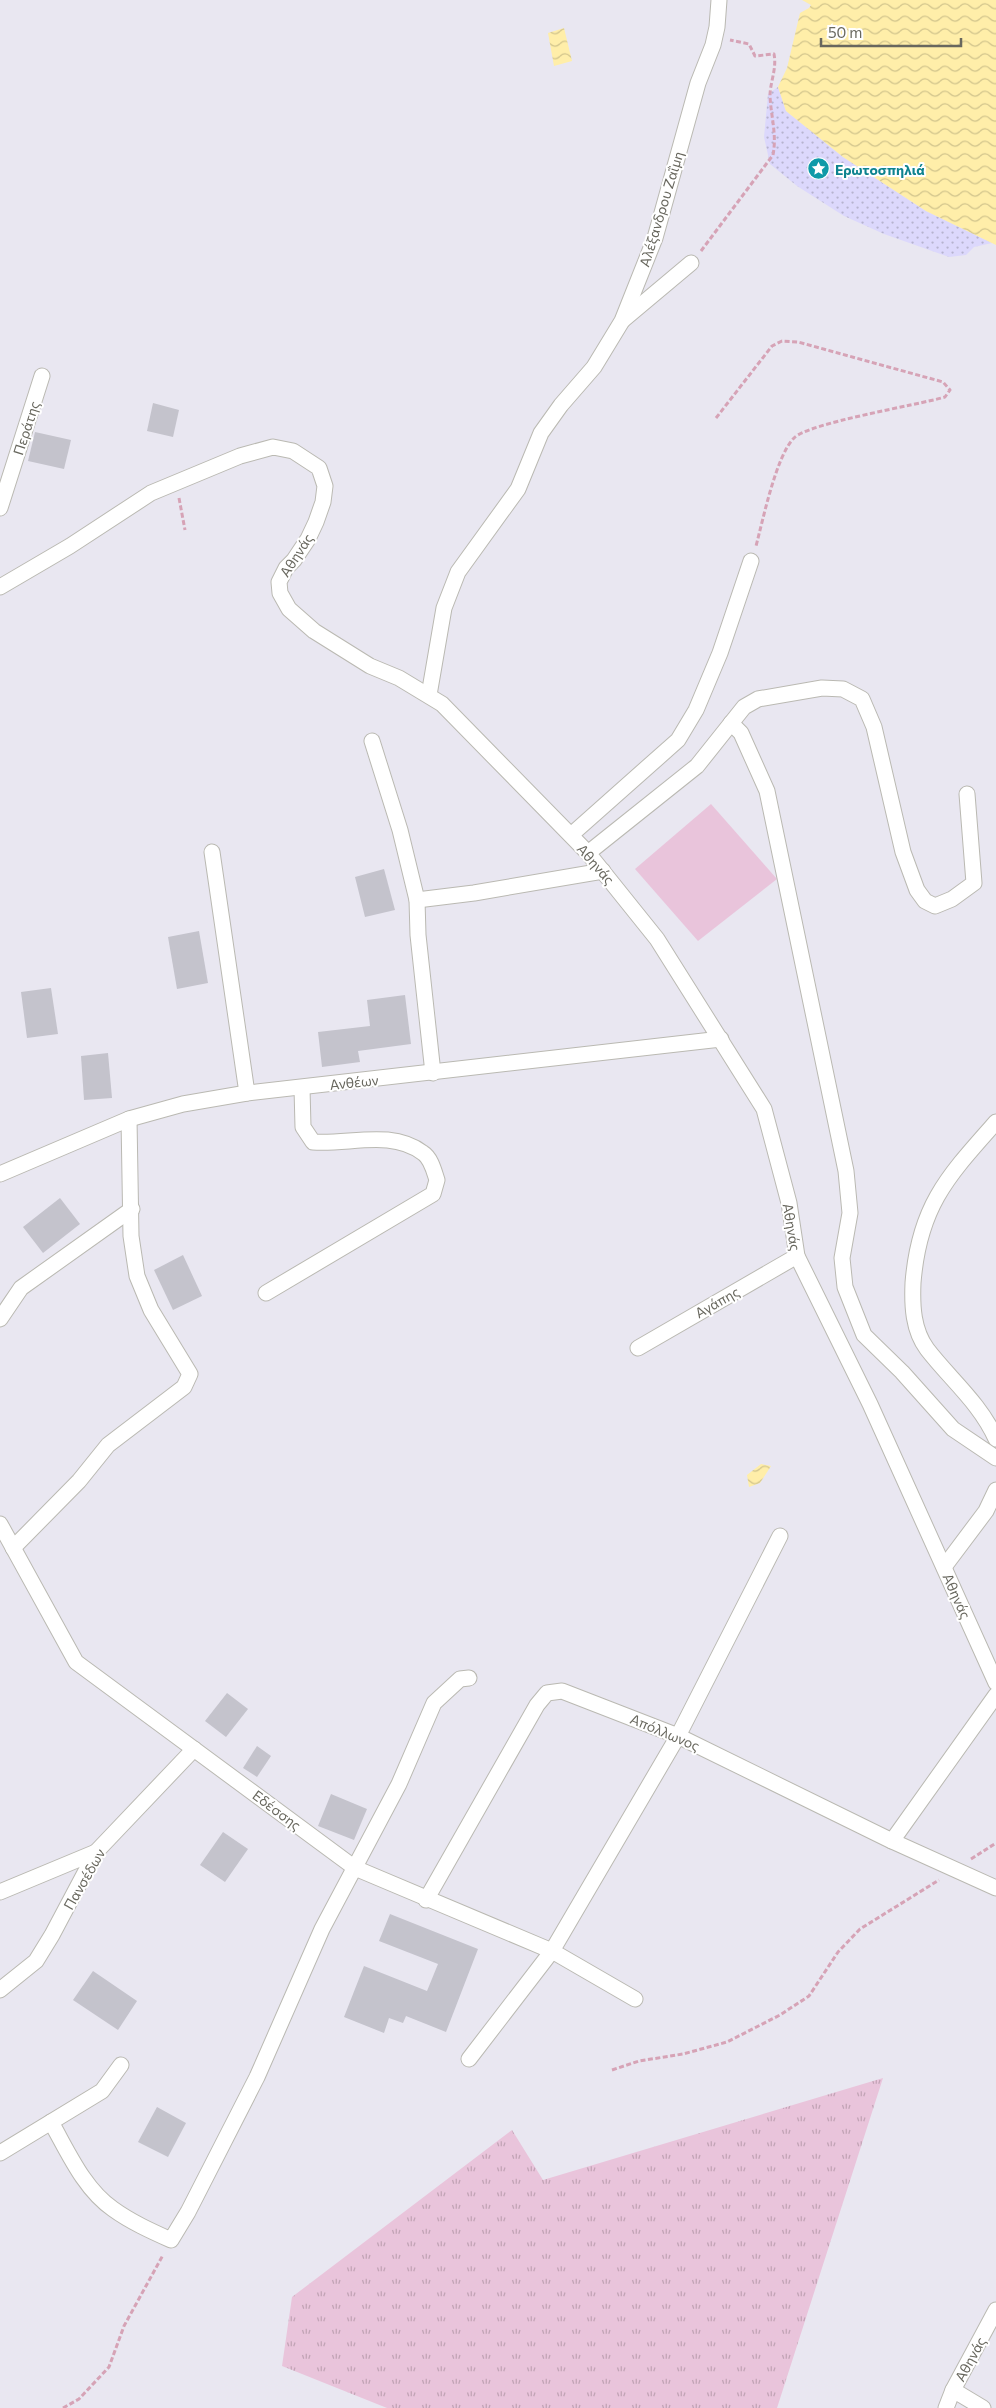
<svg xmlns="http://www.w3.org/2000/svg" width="996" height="2408" font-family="Commissioner,sans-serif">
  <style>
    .grass { fill: url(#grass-tufts) }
    .sand { fill: url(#sand-dots) }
    .pitch { fill: #e9c4db }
    .water { fill: url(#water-waves) }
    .building { fill: #c4c3cc }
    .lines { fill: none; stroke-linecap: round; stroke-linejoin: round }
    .minor-casing { stroke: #bab9b2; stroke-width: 17 }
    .path { stroke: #d6a3b6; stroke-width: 3; stroke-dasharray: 5 2.5; stroke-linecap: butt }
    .minor { stroke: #fff; stroke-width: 15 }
    .labels { text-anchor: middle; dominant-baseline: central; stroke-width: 4; stroke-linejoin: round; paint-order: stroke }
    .culture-label { font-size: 14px; font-weight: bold; fill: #0d838f; stroke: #fff; text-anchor: start }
    .street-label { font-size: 14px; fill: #68675e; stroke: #fff }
  </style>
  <defs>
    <pattern id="grass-tufts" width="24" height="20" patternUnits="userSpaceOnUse" patternTransform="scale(1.25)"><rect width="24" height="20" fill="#e9c4db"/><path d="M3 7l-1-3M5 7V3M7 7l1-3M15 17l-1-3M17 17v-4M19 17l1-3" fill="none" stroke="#c1a3b5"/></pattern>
    <pattern id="sand-dots" width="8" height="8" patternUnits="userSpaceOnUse" patternTransform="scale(1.25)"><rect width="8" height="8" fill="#dcd8fc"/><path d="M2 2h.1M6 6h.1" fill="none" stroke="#b6b3cf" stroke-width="1.8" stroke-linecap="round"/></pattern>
    <pattern id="water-waves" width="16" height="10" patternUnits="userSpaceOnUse" patternTransform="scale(1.25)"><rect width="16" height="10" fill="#ffeea9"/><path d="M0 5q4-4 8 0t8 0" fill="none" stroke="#d2c58d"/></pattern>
  </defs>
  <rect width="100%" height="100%" fill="#e9e7f1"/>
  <polygon class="grass" points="883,2078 777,2408 387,2408 282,2366 292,2297 512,2130 543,2180"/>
  <polygon class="sand" points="778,87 786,111 843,157 926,211 992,243 974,247 966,255 949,257 884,234 844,216 797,186 770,164 764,137 768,94"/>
  <polygon class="pitch" points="711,804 777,879 698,941 635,869"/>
  <g class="water">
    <polygon points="802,0 996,0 996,245 926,211 843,157 786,111 778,87 787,68 800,13 809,8 811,5"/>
    <polygon points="564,28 572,61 554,66 548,33"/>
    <polygon points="761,1464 771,1466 760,1483 749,1487 747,1475"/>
  </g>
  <g class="building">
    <polygon points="153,403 179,410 173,437 147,431"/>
    <polygon points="35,432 71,440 64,469 28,461"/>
    <polygon points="384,869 395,910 365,917 355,877"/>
    <polygon points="199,931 208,983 177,989 168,937"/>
    <polygon points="51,988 58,1034 27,1038 21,992"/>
    <polygon points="405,995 411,1044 358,1051 360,1062 322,1067 318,1032 370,1026 367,1000"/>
    <polygon points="108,1053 112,1098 84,1100 81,1056"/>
    <polygon points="60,1198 80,1224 43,1253 23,1227"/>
    <polygon points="183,1255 202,1296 173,1310 154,1270"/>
    <polygon points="227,1693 248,1709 226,1737 205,1721"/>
    <polygon points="257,1746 271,1756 257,1777 243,1768"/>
    <polygon points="331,1794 367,1809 354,1840 318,1826"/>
    <polygon points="223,1832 248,1849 225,1882 200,1865"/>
    <polygon points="390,1914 478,1949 446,2032 406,2016 403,2023 389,2018 384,2033 344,2017 364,1966 427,1991 438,1964 379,1941"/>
    <polygon points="93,1971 137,2001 118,2030 73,2000"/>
    <polygon points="157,2107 186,2123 168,2157 138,2142"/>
  </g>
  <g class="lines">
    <defs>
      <g id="minor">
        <polyline points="623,320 691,263"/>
        <polyline points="0,508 42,376"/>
        <polyline points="0,587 70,546 151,493 240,456 273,447 293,451 319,468 325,486 323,502 316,522 308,539 294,560 286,568 279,582 280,593 289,609 314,631 370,666 399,678 442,704 588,853 657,939 764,1109 789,1203 797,1256 870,1404 996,1683"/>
        <polyline points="429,695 444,608 458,572 518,489 541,433 561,405 594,367 622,321 655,238 698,83 713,45 717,27 719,0"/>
        <polyline points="731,723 741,733 767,791 846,1171 850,1213 842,1258 845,1287 864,1335 902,1372 953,1429 996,1458"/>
        <polyline points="372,741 400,830 417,900 418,935 433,1073"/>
        <polyline points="571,835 678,740 696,710 720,653 751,561"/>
        <polyline points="212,852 247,1093"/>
        <polyline points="588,853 697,766 744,707 758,699 822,688 843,689 862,699 874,727 903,852 917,890 925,901 935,906 952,899 974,883 967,794"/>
        <polyline points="417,900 474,893 603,871"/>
        <path d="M996,1122C948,1176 919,1206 913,1283C912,1306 913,1330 927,1349C950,1379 980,1403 996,1439"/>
        <polyline points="0,1174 129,1119 183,1104 247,1093 721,1039"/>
        <path d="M266,1293L433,1194L437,1180C434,1171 431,1158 423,1153C391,1129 349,1145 313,1142L303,1127L302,1088"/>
        <polyline points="0,1319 21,1288 132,1209"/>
        <polyline points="638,1348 797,1256"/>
        <polyline points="0,1524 76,1662 355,1868 552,1951 635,1999"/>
        <polyline points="13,1548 79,1481 108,1445 184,1387 190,1374 151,1310 137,1276 131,1236 129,1119"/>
        <polyline points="944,1567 986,1511 996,1490"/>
        <polyline points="892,1841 996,1695"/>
        <polyline points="0,1892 96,1852"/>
        <polyline points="426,1900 537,1705 547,1693 562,1691 678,1736 892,1841 996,1888"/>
        <polyline points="0,1990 36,1961 52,1935 96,1852 194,1749"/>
        <polyline points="469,2059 552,1951 678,1736 780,1536"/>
        <path d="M51,2122C68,2152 84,2189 113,2209C131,2222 151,2231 171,2240L188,2212L257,2077L322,1929L399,1784L434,1703L460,1679L469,1678"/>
        <polyline points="0,2153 102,2091 121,2065"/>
        <polyline points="953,2390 983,2408"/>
        <polyline points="946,2408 953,2390 996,2310"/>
      </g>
    </defs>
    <use href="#minor" class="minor-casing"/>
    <g class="path">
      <path d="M701,251L773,155C777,134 771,117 770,96C770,82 777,69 774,54L755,56L749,44L730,40"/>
      <path d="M716,418L772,346L782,341L798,342L943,382L950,390L945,397C918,405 808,423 794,438C776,456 763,520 756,546"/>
      <polyline points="179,498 185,530"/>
      <polyline points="971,1859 996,1843"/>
      <polyline points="612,2070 639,2061 683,2054 727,2042 780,2015 809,1996 838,1952 860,1929 939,1880"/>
      <polyline points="63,2408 79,2399 109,2367 124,2326 163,2255"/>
    </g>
    <use href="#minor" class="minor"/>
  </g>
  <defs>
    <symbol id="sight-disc" viewBox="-11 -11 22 22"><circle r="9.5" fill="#0f9aa8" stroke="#fff"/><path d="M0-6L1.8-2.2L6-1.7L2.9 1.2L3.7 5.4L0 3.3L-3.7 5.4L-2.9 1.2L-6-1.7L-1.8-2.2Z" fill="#fff"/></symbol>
  </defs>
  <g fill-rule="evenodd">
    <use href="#sight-disc" x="806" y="156" width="25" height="25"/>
  </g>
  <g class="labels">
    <g class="culture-label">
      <text x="835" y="169">Ερωτοσπηλιά</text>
    </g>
    <g class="street-label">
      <text transform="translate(661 209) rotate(-73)">Αλέξανδρου Ζαΐμη</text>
      <text transform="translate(26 428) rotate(-72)">Περάτης</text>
      <text transform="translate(296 555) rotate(-57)">Αθηνάς</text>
      <text transform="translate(596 864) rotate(49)">Αθηνάς</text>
      <text transform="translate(354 1082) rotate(-6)">Ανθέων</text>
      <text transform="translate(792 1227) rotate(80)">Αθηνάς</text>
      <text transform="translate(717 1302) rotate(-30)">Αγάπης</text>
      <text transform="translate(957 1596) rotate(66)">Αθηνάς</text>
      <text transform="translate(665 1732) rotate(23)">Απόλλωνος</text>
      <text transform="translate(277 1810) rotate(37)">Εδέσσης</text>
      <text transform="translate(84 1879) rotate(-60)">Πανσέδων</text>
      <text transform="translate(970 2359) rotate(-61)">Αθηνάς</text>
    </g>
  </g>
  <path d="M821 38v8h140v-8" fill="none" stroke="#68675e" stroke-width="2.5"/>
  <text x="828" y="38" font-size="15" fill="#68675e" stroke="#ffffff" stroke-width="4" paint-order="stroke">50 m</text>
</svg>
